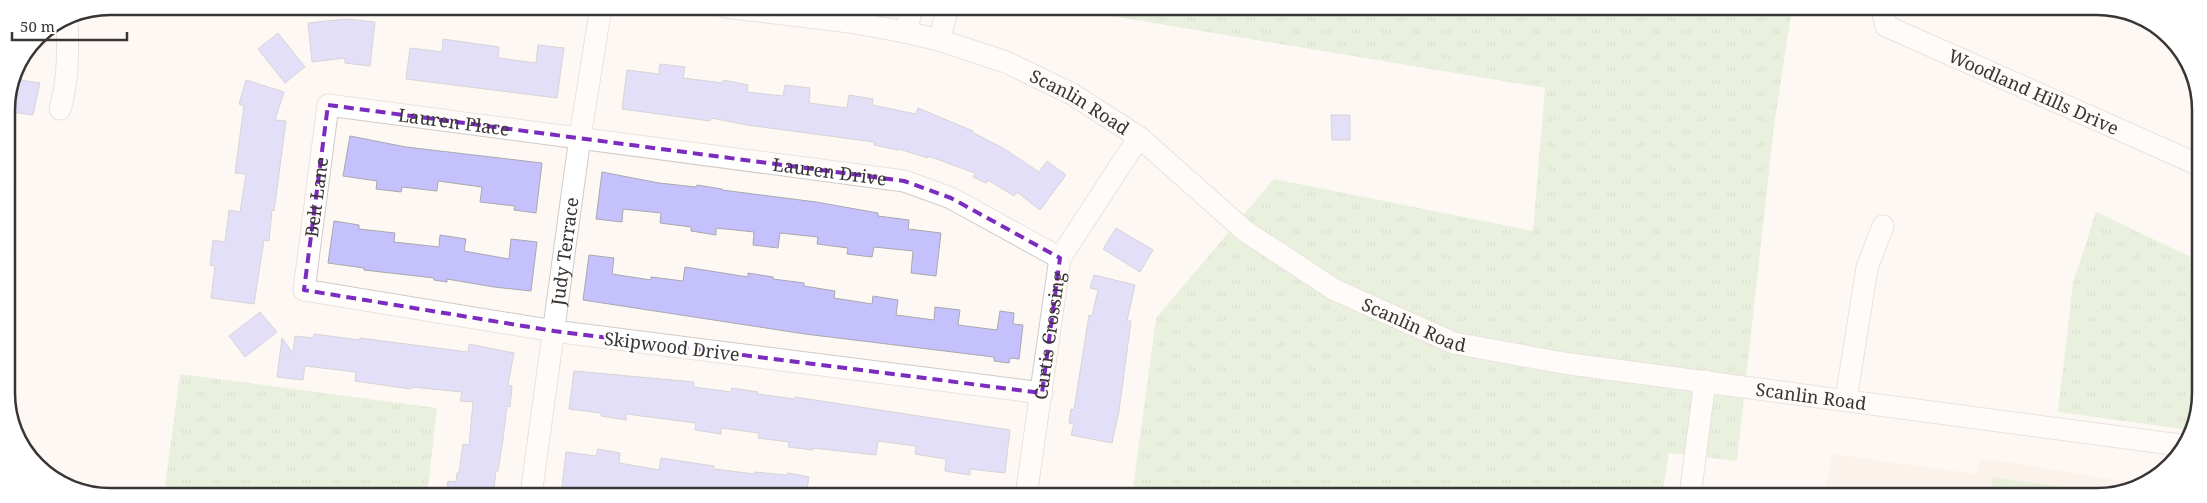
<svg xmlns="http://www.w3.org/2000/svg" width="2207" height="503" font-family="'Noto Serif',serif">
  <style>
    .built { fill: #f9eae0 }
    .grass { fill: url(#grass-tufts) }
    .pitch { fill: #d2e6c4 }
    .building { fill: #c5c1fc; stroke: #a9a8b0 }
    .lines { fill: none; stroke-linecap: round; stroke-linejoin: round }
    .minor-casing { stroke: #d1cac5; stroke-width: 23 }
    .minor { stroke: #fff; stroke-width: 21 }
    .marked { fill: none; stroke: #7b2cbf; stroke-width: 4; stroke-dasharray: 10 6; stroke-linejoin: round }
    .labels { text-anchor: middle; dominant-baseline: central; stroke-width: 4.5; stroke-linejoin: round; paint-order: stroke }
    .street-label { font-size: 18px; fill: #383534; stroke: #fff }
    .rim { fill: none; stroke: #383534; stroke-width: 2.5 }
  </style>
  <defs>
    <pattern id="grass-tufts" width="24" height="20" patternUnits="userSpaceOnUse" patternTransform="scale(1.25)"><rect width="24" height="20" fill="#d2e6c4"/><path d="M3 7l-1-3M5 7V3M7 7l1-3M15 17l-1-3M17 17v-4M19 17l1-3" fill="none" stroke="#b5c6a9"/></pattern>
  </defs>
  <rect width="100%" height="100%" fill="#fef8f4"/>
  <polygon class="built" points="1832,454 1977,474 1981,458 2136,483 2104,497 1825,496"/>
  <g class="grass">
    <polygon points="1057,7 1792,8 1774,126 1737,461 1669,453 1662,496 1132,496 1156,318 1274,179 1533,231 1545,88"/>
    <polygon points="2096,212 2199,261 2199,413 2189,430 2058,412 2073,283"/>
    <polygon points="180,374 437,408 427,495 164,495"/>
  </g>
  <polygon class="pitch" points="1993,477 2107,493 2107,495 1991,496"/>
  <g class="building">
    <polygon points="346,19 375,22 370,66 345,63 345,58 312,62 308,23"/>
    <polygon points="278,33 305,67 285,83 258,49"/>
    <polygon points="443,39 499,47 498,58 536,63 538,45 564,48 557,98 406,79 410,48 442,52"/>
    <polygon points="660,64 685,67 683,78 723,83 723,80 748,85 747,92 783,96 785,85 810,88 809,103 847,108 849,95 873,99 872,105 916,114 918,108 973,131 972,132 1003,148 1039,172 1047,161 1066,175 1040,210 1017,192 1014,196 988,180 986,183 973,177 975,173 928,156 928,158 899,149 898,150 874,145 874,142 747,125 711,118 710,121 622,109 627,70 659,74"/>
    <polygon points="14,79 40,83 33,115 10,112"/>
    <polygon points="246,80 284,92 275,120 286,121 274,211 272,210 269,241 264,240 254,304 211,298 215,266 210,265 213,240 225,242 229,210 240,212 246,174 235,173 244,106 239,104"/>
    <polygon points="1331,115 1350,115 1350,140 1332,140"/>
    <polygon points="350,136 406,147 542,163 536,213 514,210 515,206 480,202 482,187 438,181 437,191 402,187 401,192 376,189 377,181 343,176"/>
    <polygon points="602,172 659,183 696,187 697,185 722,189 722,190 816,202 878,213 878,216 909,220 908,229 941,233 936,276 911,273 913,251 874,247 872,257 847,254 848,248 817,244 818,237 780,233 778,248 753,245 754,232 716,228 716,235 691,231 691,227 660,223 661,213 623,209 622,222 596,219"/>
    <polygon points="334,221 359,225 359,229 395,233 394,242 439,247 440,235 466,239 464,251 509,259 511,239 537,242 531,291 494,287 447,279 447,282 434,280 434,278 364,270 364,268 328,263"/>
    <polygon points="1116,228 1153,250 1140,272 1103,249"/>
    <polygon points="589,255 614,258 612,274 651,280 651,277 683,281 685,267 748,277 748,273 773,277 773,279 804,283 804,286 835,291 834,298 872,304 873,296 898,300 896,315 934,320 935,307 960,310 958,325 997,330 1000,311 1014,313 1013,324 1023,325 1019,359 1010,358 1009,363 994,361 994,357 805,334 583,300"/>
    <polygon points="1094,275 1135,285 1127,321 1131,321 1119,411 1112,443 1071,435 1074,424 1069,423 1071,409 1074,410 1089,315 1092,316 1098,290 1090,288"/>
    <polygon points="260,312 277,332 245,357 229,336"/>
    <polygon points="314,334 360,340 360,338 468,352 469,344 514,353 508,385 512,386 510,407 507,406 503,439 498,471 496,471 493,495 446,495 448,481 456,482 457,473 459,473 463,444 469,445 473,402 460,401 462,392 412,387 411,389 355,381 356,372 305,366 303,380 277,377 282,338 293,353 295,336 314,338"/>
    <polygon points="574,371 694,382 694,387 731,392 732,388 758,392 757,394 795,399 795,397 1010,430 1005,473 970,469 970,475 945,471 946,459 915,454 916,446 878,441 876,455 813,448 813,450 788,447 789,442 758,438 759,433 721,428 721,434 695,430 696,423 626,414 626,420 601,416 601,413 569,409"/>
    <polygon points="598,449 620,453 619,463 659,470 661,458 714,466 714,469 755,474 755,472 787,475 788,473 809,477 806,495 598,495 598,492 562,487 566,452 596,456"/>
  </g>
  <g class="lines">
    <defs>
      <g id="minor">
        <path id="s1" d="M725,7L850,22L905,32L939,40L1006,62L1072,94L1139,137L1245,231L1335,290L1454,343L1563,363L2180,445"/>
        <path id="s2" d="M1882,8L1886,26L2199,165"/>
        <polyline points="905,32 913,7"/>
        <polyline points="939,40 948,7"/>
        <path d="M60,109C69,78 68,48 67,16"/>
        <path id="s3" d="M1042,393L554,331L304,290L328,105L904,181L951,198L1060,258"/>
        <polyline points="1846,399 1867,268 1883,226"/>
        <path id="s4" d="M531,495L580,137L601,7"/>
        <path id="s5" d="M1026,496L1060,258L1139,137"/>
        <polyline points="1690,496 1705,381"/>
      </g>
    </defs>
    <use href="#minor" class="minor-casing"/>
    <use href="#minor" class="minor"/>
  </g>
  <path d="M0 0H2207V503H0ZM328,105L904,181L951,198L1060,258L1042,393L554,331L304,290Z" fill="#fef8f4" fill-opacity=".55" fill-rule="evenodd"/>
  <path class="marked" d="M328,105L904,181L951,198L1060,258L1042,393L554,331L304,290Z"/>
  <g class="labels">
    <g class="street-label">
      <text stroke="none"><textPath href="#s2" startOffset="180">Woodland Hills Drive</textPath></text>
      <text stroke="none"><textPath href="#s1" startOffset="371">Scanlin Road</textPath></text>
      <text stroke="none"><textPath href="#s3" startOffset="1059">Lauren Place</textPath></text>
      <text stroke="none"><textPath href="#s3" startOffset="1438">Lauren Drive</textPath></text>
      <text stroke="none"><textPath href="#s3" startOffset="839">Belt Lane</textPath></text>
      <text stroke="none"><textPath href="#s4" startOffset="246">Judy Terrace</textPath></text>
      <text stroke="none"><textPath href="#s1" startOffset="776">Scanlin Road</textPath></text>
      <text stroke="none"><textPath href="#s5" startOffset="162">Curtis Crossing</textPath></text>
      <text transform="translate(672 346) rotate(7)">Skipwood Drive</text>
      <text stroke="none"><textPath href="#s1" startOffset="1181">Scanlin Road</textPath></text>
    </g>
  </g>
  <path d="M0 0H2207V503H0ZM110 15H2097A95 95 0 0 1 2192 110V393A95 95 0 0 1 2097 488H110A95 95 0 0 1 15 393V110A95 95 0 0 1 110 15Z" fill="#fff" fill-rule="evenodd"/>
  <path class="rim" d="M110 15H2097A95 95 0 0 1 2192 110V393A95 95 0 0 1 2097 488H110A95 95 0 0 1 15 393V110A95 95 0 0 1 110 15Z"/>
  <path d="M12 32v8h115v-8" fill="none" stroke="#383534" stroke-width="2.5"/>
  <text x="20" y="32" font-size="15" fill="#383534" stroke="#ffffff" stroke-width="4" paint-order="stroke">50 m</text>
</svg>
